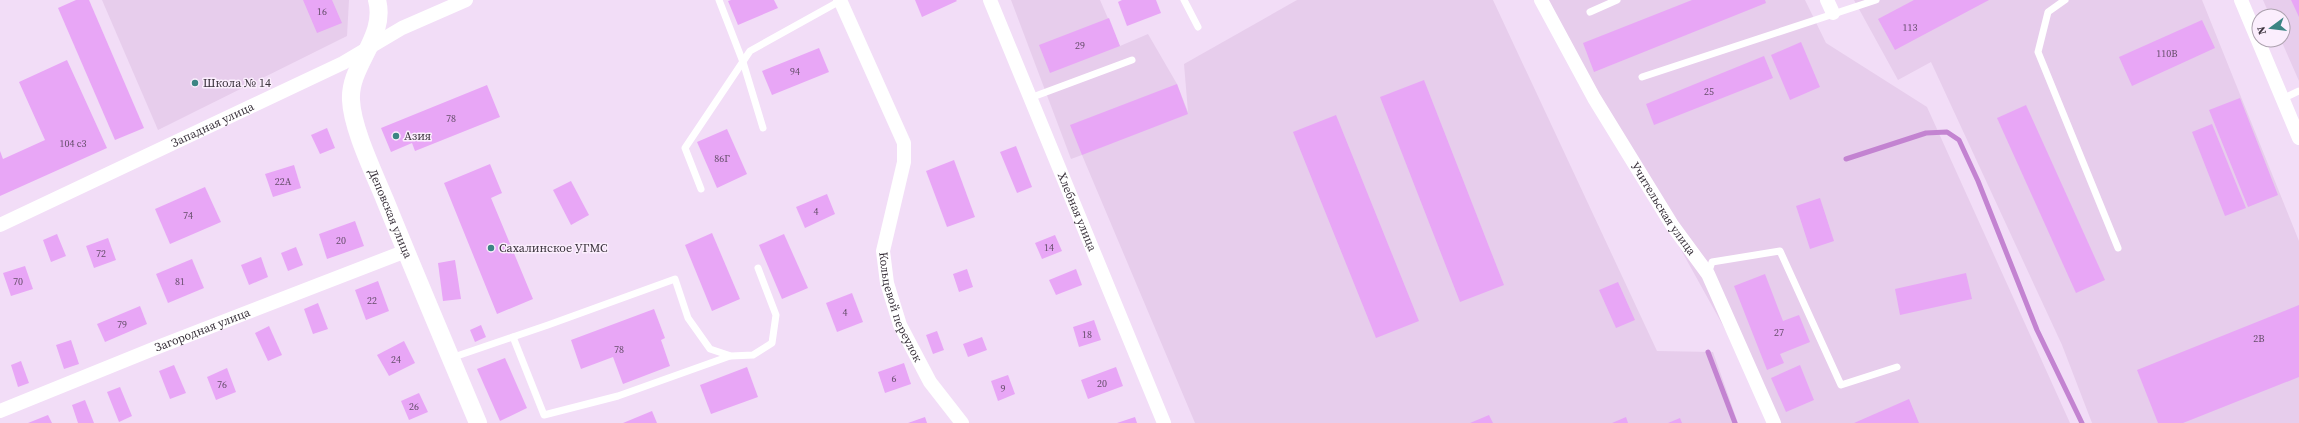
<svg xmlns="http://www.w3.org/2000/svg" width="2299" height="423" font-family="'Source Serif 4',serif">
  <style>
    .built { fill: #e7cdec }
    .lines { fill: none; stroke-linecap: round; stroke-linejoin: round }
    .stream { stroke: #c383d1; stroke-width: 5 }
    .building { fill: #e8a6f6 }
    .service { stroke: #fff; stroke-width: 7 }
    .minor { stroke: #fff; stroke-width: 14 }
    .tertiary { stroke: #fff; stroke-width: 18 }
    .poi-dot { fill: #3c8584; stroke: #fbeefd; stroke-width: 1.5 }
    .labels { text-anchor: middle; dominant-baseline: central; stroke-width: 3; stroke-linejoin: round; paint-order: stroke }
    .number-label { font-size: 10px; fill: #654e6a }
    .poi-label { font-size: 12px; fill: #39313b; stroke: #fbeefd; text-anchor: start }
    .street-label { font-size: 12px; fill: #39313b; stroke: #fbeefd }
  </style>
  <rect width="100%" height="100%" fill="#f2ddf7"/>
  <g class="built">
    <polygon points="102,0 349,0 347,36 158,130"/>
    <polygon points="1011,0 1100,0 1120,46 1148,34 1177,84 1188,112 1184,64 1297,0 1493,0 1657,351 1713,352 1738,423 1195,423 1082,155 1071,159"/>
    <polygon points="1549,0 1805,0 1826,43 1927,107 2070,423 1777,423 1589,84"/>
    <polygon points="1854,0 2202,0 2299,241 2299,423 2092,423 2062,345 1931,62 1898,80"/>
    <polygon points="2263,0 2299,0 2299,81 2281,40 2283,40 2283,16 2270,16"/>
  </g>
  <g class="lines">
    <g class="stream">
      <polyline points="1846,159 1926,133 1947,132 1959,140 1978,181 2037,330 2082,423"/>
      <polyline points="1708,352 1735,423"/>
    </g>
  </g>
  <g class="building">
    <polygon points="76,0 89,0 144,128 115,140 58,8"/>
    <polygon points="303,0 332,0 342,23 317,33"/>
    <polygon points="731,0 774,0 778,8 738,25 728,1"/>
    <polygon points="915,0 956,0 957,1 922,17"/>
    <polygon points="1122,0 1156,0 1161,13 1127,26 1118,2"/>
    <polygon points="1692,0 1765,0 1766,3 1594,72 1583,43"/>
    <polygon points="1914,0 1989,0 1895,50 1878,19"/>
    <polygon points="2291,0 2299,0 2299,17"/>
    <polygon points="1109,18 1120,46 1050,73 1039,45"/>
    <polygon points="2202,20 2215,48 2132,86 2119,57"/>
    <polygon points="1801,42 1820,87 1790,100 1771,55"/>
    <polygon points="819,48 829,72 772,95 762,71"/>
    <polygon points="1764,56 1773,78 1654,125 1646,104"/>
    <polygon points="67,60 107,148 0,196 0,151 3,159 45,140 19,82"/>
    <polygon points="1424,80 1504,285 1460,302 1380,97"/>
    <polygon points="1177,84 1188,114 1082,155 1070,125"/>
    <polygon points="487,85 500,117 415,151 412,143 391,152 381,128"/>
    <polygon points="2240,98 2278,195 2248,207 2209,110"/>
    <polygon points="2026,105 2105,280 2076,293 1997,118"/>
    <polygon points="1336,115 1419,321 1376,338 1293,132"/>
    <polygon points="2212,124 2246,208 2225,216 2192,132"/>
    <polygon points="327,128 335,148 320,154 311,135"/>
    <polygon points="727,129 747,174 717,188 697,142"/>
    <polygon points="1016,146 1032,187 1017,193 1000,152"/>
    <polygon points="954,160 975,217 947,227 926,171"/>
    <polygon points="490,164 502,193 491,198 533,299 497,314 444,183"/>
    <polygon points="294,165 301,188 273,197 265,174"/>
    <polygon points="571,181 589,215 571,225 553,190"/>
    <polygon points="205,187 221,222 170,244 155,209"/>
    <polygon points="827,194 835,214 805,228 796,207"/>
    <polygon points="1820,198 1834,241 1810,249 1796,206"/>
    <polygon points="355,221 364,246 327,259 319,234"/>
    <polygon points="712,233 740,299 712,311 685,245"/>
    <polygon points="57,234 66,256 51,262 43,240"/>
    <polygon points="784,234 808,288 782,299 759,245"/>
    <polygon points="1055,235 1062,251 1042,259 1035,243"/>
    <polygon points="108,238 116,260 94,268 86,246"/>
    <polygon points="296,247 303,265 288,271 281,253"/>
    <polygon points="261,257 268,277 249,285 241,265"/>
    <polygon points="192,259 204,288 168,303 156,274"/>
    <polygon points="455,260 461,299 443,301 438,263"/>
    <polygon points="25,266 33,289 11,296 3,273"/>
    <polygon points="967,269 973,287 959,292 953,274"/>
    <polygon points="1076,269 1082,285 1056,295 1049,280"/>
    <polygon points="1966,273 1972,299 1900,315 1895,289"/>
    <polygon points="1765,274 1783,321 1799,315 1810,342 1780,354 1784,363 1767,370 1734,286"/>
    <polygon points="378,281 389,311 366,320 355,290"/>
    <polygon points="1618,282 1635,320 1616,328 1599,290"/>
    <polygon points="852,293 863,322 837,332 826,303"/>
    <polygon points="318,303 328,329 313,334 304,309"/>
    <polygon points="2299,305 2299,377 2183,423 2158,423 2137,370"/>
    <polygon points="140,306 147,324 105,342 97,324"/>
    <polygon points="654,309 665,338 661,340 670,366 623,384 613,357 581,369 571,340"/>
    <polygon points="1094,320 1101,340 1079,347 1073,327"/>
    <polygon points="481,325 486,337 475,342 470,330"/>
    <polygon points="269,326 282,355 268,361 255,333"/>
    <polygon points="937,331 944,350 933,354 926,335"/>
    <polygon points="982,337 987,350 968,357 963,344"/>
    <polygon points="71,340 79,364 64,369 56,345"/>
    <polygon points="404,341 415,363 389,376 377,355"/>
    <polygon points="505,358 527,408 500,421 477,369"/>
    <polygon points="21,361 29,383 18,387 11,365"/>
    <polygon points="904,363 911,384 885,393 878,372"/>
    <polygon points="174,365 186,393 170,399 159,371"/>
    <polygon points="1800,365 1814,400 1786,412 1771,378"/>
    <polygon points="747,367 758,397 711,414 700,385"/>
    <polygon points="1116,367 1123,386 1088,399 1081,380"/>
    <polygon points="227,368 236,392 216,400 207,377"/>
    <polygon points="1008,375 1015,394 998,401 991,381"/>
    <polygon points="120,387 132,416 119,422 107,392"/>
    <polygon points="419,393 428,412 409,420 401,401"/>
    <polygon points="1909,399 1919,423 1854,423"/>
    <polygon points="85,400 94,423 78,423 72,405"/>
    <polygon points="652,411 657,423 623,423"/>
    <polygon points="48,415 52,423 28,423"/>
    <polygon points="1489,415 1493,423 1470,423"/>
    <polygon points="925,417 927,423 908,423"/>
    <polygon points="1135,417 1137,423 1117,423"/>
    <polygon points="1626,417 1628,423 1612,423"/>
    <polygon points="1680,418 1682,423 1668,423"/>
  </g>
  <g class="lines">
    <g class="service">
      <polyline points="719,0 743,62 763,128"/>
      <polyline points="1184,0 1198,27"/>
      <polyline points="2065,0 2048,12 2038,52 2118,248"/>
      <polyline points="1590,12 1617,0"/>
      <polyline points="1642,77 1876,0"/>
      <polyline points="1030,98 1132,60"/>
      <polyline points="2282,99 2299,91"/>
      <polyline points="701,189 685,148 750,51 840,1"/>
      <polyline points="1708,274 1712,262 1780,251 1841,385 1897,367"/>
      <polyline points="513,337 544,415 618,396 730,356"/>
      <polyline points="451,358 548,325 675,279 688,318 710,349 731,356 753,355 772,343 776,315 758,268"/>
    </g>
    <g class="minor">
      <path id="s1" d="M840,0L904,143V162L883,251L887,283L900,325L930,382L962,423"/>
      <path id="s2" d="M990,0L1164,423"/>
      <path id="s3" d="M1541,0L1594,98L1672,225L1708,274L1774,423"/>
      <polyline points="1827,0 1833,13"/>
      <polyline points="2241,0 2299,138"/>
      <path id="s4" d="M0,225L343,63L402,28L466,0"/>
      <path id="s5" d="M0,411L158,347L406,251"/>
    </g>
    <path class="tertiary" id="s6" d="M377,0C387,37 349,65 351,100C352,128 374,173 385,200C415,274 447,349 478,423"/>
  </g>
  <g class="poi-dot">
    <circle cx="195" cy="83" r="4"/>
    <circle cx="396" cy="136" r="4"/>
    <circle cx="491" cy="248" r="4"/>
  </g>
  <g class="labels">
    <g class="number-label">
      <text x="322" y="11">16</text>
      <text x="1910" y="27">113</text>
      <text x="1080" y="45">29</text>
      <text x="2167" y="53">110В</text>
      <text x="795" y="71">94</text>
      <text x="1709" y="91">25</text>
      <text x="451" y="118">78</text>
      <text x="73" y="143">104 с3</text>
      <text x="722" y="158">86Г</text>
      <text x="283" y="181">22А</text>
      <text x="816" y="211">4</text>
      <text x="188" y="215">74</text>
      <text x="341" y="240">20</text>
      <text x="1049" y="247">14</text>
      <text x="101" y="253">72</text>
      <text x="18" y="281">70</text>
      <text x="180" y="281">81</text>
      <text x="372" y="300">22</text>
      <text x="845" y="312">4</text>
      <text x="122" y="324">79</text>
      <text x="1779" y="332">27</text>
      <text x="1087" y="334">18</text>
      <text x="2259" y="338">2В</text>
      <text x="619" y="349">78</text>
      <text x="396" y="359">24</text>
      <text x="894" y="378">6</text>
      <text x="1102" y="383">20</text>
      <text x="222" y="384">76</text>
      <text x="1003" y="388">9</text>
      <text x="414" y="406">26</text>
    </g>
    <g class="poi-label">
      <text x="203" y="83">Школа № 14</text>
      <text x="404" y="136">Азия</text>
      <text x="499" y="248">Сахалинское УГМС</text>
    </g>
    <g class="street-label">
      <text stroke="none"><textPath href="#s4" startOffset="235">Западная улица</textPath></text>
      <text stroke="none"><textPath href="#s3" startOffset="242">Учительская улица</textPath></text>
      <text stroke="none"><textPath href="#s2" startOffset="229">Хлебная улица</textPath></text>
      <text stroke="none"><textPath href="#s6" startOffset="226">Деповская улица</textPath></text>
      <text stroke="none"><textPath href="#s1" startOffset="326">Кольцевой переулок</textPath></text>
      <text stroke="none"><textPath href="#s5" startOffset="218">Загородная улица</textPath></text>
    </g>
  </g>
  <g transform="translate(2271 28) rotate(255)"><circle r="19" fill="#fbeefd" stroke="#ada2af"/>
  <path d="M0-3L7 15L0 10L-7 15Z" fill="#3c8584"/>
  <text y="-6" font-size="11" font-weight="bold" text-anchor="middle" fill="#39313b">N</text>
  </g>
</svg>
